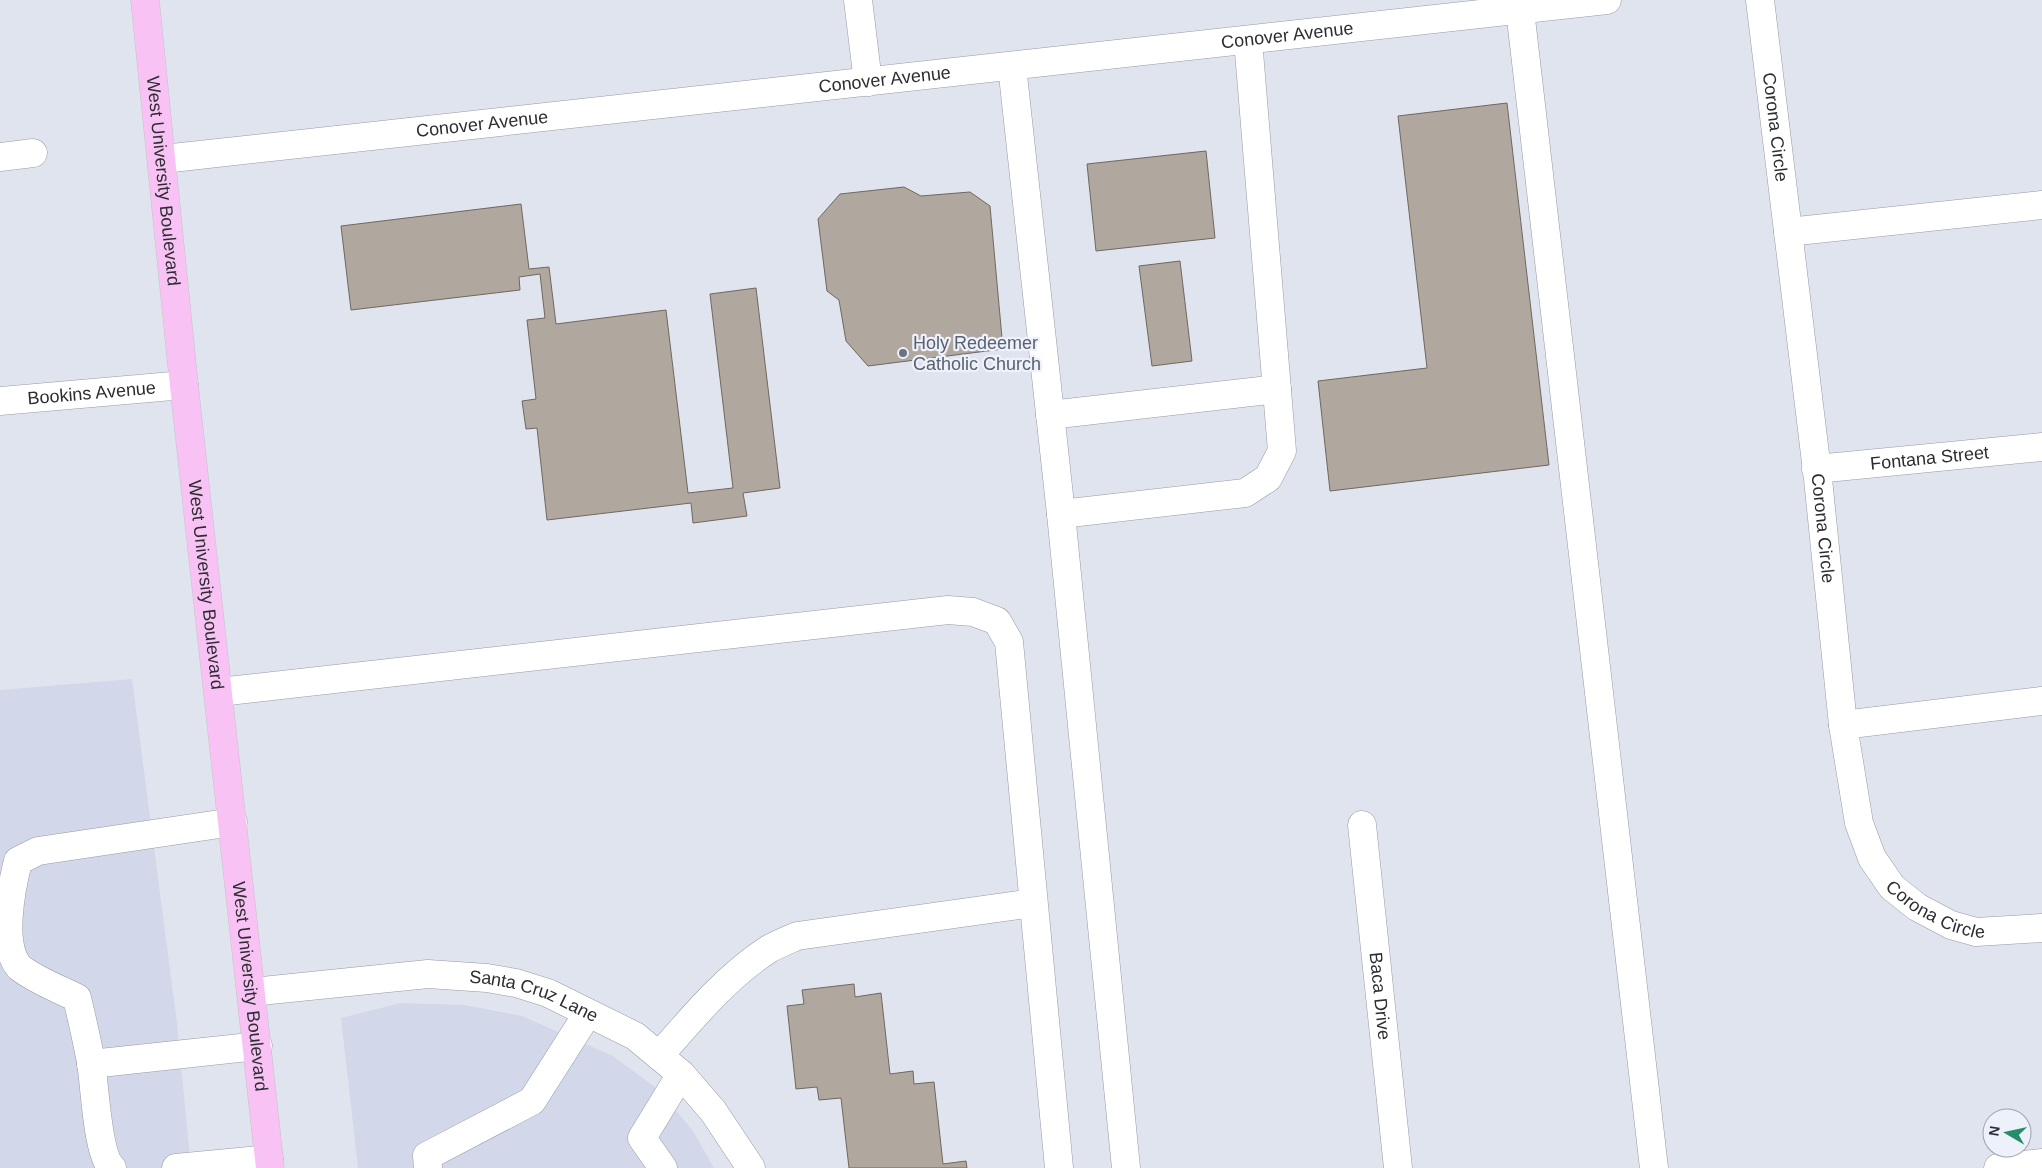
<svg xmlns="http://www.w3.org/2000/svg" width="2042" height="1168" font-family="Arial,sans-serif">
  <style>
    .built { fill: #d2d8ea }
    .building { fill: #b0a79f; stroke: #6f6860 }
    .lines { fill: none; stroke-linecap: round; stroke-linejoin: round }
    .minor-casing { stroke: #979aa4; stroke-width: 29 }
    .major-casing { stroke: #c4c4c5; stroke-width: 29 }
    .minor { stroke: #fff; stroke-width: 28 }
    .major { stroke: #f8c2f5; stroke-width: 28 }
    .worship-dot { fill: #6b7280; stroke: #edf1fc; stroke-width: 2 }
    .labels { text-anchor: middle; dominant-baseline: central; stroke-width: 4.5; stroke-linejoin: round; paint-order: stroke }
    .street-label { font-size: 18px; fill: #2c2d31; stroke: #edf1fc }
    .worship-label { font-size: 18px; fill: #5b616d; stroke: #edf1fc; text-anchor: start }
  </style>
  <rect width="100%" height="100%" fill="#e0e4ef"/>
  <g class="built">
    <polygon points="132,679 177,1023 191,1168 0,1168 0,690"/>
    <polygon points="401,1003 465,1005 522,1016 613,1056 659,1090 693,1131 714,1168 358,1168 341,1018"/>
  </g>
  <g class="building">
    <polygon points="1507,103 1549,465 1330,491 1318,381 1427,368 1398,116"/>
    <polygon points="1206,151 1215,238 1096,251 1087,164"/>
    <polygon points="904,187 921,196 970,192 990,206 1003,349 868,366 846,341 839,300 827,291 818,219 840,194"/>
    <polygon points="521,204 529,269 549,267 556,324 666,310 688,493 733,488 710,294 756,288 780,488 743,493 747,516 693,523 691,503 547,520 537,428 526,429 522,401 536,399 527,320 545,318 540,274 519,277 520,290 351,310 341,226"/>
    <polygon points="1180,261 1192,361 1152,366 1139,266"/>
    <polygon points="854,984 855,997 881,993 890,1074 913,1071 914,1084 934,1082 943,1164 966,1161 967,1168 849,1168 841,1098 819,1100 817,1087 796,1089 787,1006 804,1004 802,990"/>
  </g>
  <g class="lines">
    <defs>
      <g id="minor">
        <polyline points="858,0 868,82"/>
        <path id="s1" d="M1760,0L1818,479L1843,725L1859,823L1872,858L1892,887L1917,907L1951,925L1976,932L2042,928"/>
        <polyline points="1520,10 1654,1168"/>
        <polyline points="1012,66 1061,514 1126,1168"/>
        <polyline points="0,157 33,153"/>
        <path id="s2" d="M163,159L1607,0"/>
        <polyline points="1788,232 2042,205"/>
        <path id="s3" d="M0,401L184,385"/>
        <polyline points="1050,415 1277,389"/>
        <path id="s4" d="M1816,469L2042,447"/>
        <polyline points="1061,514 1245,493 1268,478 1282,451 1248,40"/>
        <polyline points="219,692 948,610 973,612 997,621 1009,642 1059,1168"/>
        <polyline points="1843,725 2042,701"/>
        <path id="s5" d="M1362,825L1398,1168"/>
        <path id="s6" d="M252,992L428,974L487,978L516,983L548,993L635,1036L681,1074L713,1111L751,1168"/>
        <path d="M659,1056C692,1018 727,976 769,949C778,944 788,940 797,936L1033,903"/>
        <polyline points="91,1064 258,1046"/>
        <path d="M112,1168C97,1154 95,1086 91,1062C87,1041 82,1019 77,998C59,989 35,980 19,967C0,945 11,889 18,861L38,851L233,822"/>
        <polyline points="176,1168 269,1159"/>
        <polyline points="428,1168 427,1156 532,1101 588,1013"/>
        <polyline points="663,1168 642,1138 681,1074"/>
        <polyline points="1998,1168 2042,1163"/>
      </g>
      <g id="major">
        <path id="s7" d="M145,0L184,385L270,1168"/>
      </g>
    </defs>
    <use href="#minor" class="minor-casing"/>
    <use href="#major" class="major-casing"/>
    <use href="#minor" class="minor"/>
    <use href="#major" class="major"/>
  </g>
  <circle class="worship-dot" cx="903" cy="353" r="5"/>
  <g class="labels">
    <g class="street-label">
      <text stroke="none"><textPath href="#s2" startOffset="1131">Conover Avenue</textPath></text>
      <text stroke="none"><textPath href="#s2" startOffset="726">Conover Avenue</textPath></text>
      <text stroke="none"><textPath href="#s2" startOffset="321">Conover Avenue</textPath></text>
      <text stroke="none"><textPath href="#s1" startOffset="128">Corona Circle</textPath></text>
      <text stroke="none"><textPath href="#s7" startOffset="182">West University Boulevard</textPath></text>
      <text stroke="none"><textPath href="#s3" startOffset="92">Bookins Avenue</textPath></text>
      <text stroke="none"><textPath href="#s4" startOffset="114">Fontana Street</textPath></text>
      <text stroke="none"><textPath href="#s1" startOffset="532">Corona Circle</textPath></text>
      <text stroke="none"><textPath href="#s7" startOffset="588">West University Boulevard</textPath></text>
      <text stroke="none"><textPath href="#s1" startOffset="952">Corona Circle</textPath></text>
      <text stroke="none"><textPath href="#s7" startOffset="992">West University Boulevard</textPath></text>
      <text stroke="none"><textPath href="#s5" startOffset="172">Baca Drive</textPath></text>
      <text stroke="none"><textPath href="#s6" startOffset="286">Santa Cruz Lane</textPath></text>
    </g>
    <g class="worship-label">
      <text x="913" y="343">Holy Redeemer<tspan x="913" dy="21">Catholic Church</tspan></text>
    </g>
  </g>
  <g transform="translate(2007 1133) rotate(279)"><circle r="24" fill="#edf1fc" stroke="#a0a3ab"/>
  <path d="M0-4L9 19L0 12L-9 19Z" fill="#268d6a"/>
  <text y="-8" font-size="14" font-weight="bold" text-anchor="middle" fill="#2c2d31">N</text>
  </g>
</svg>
